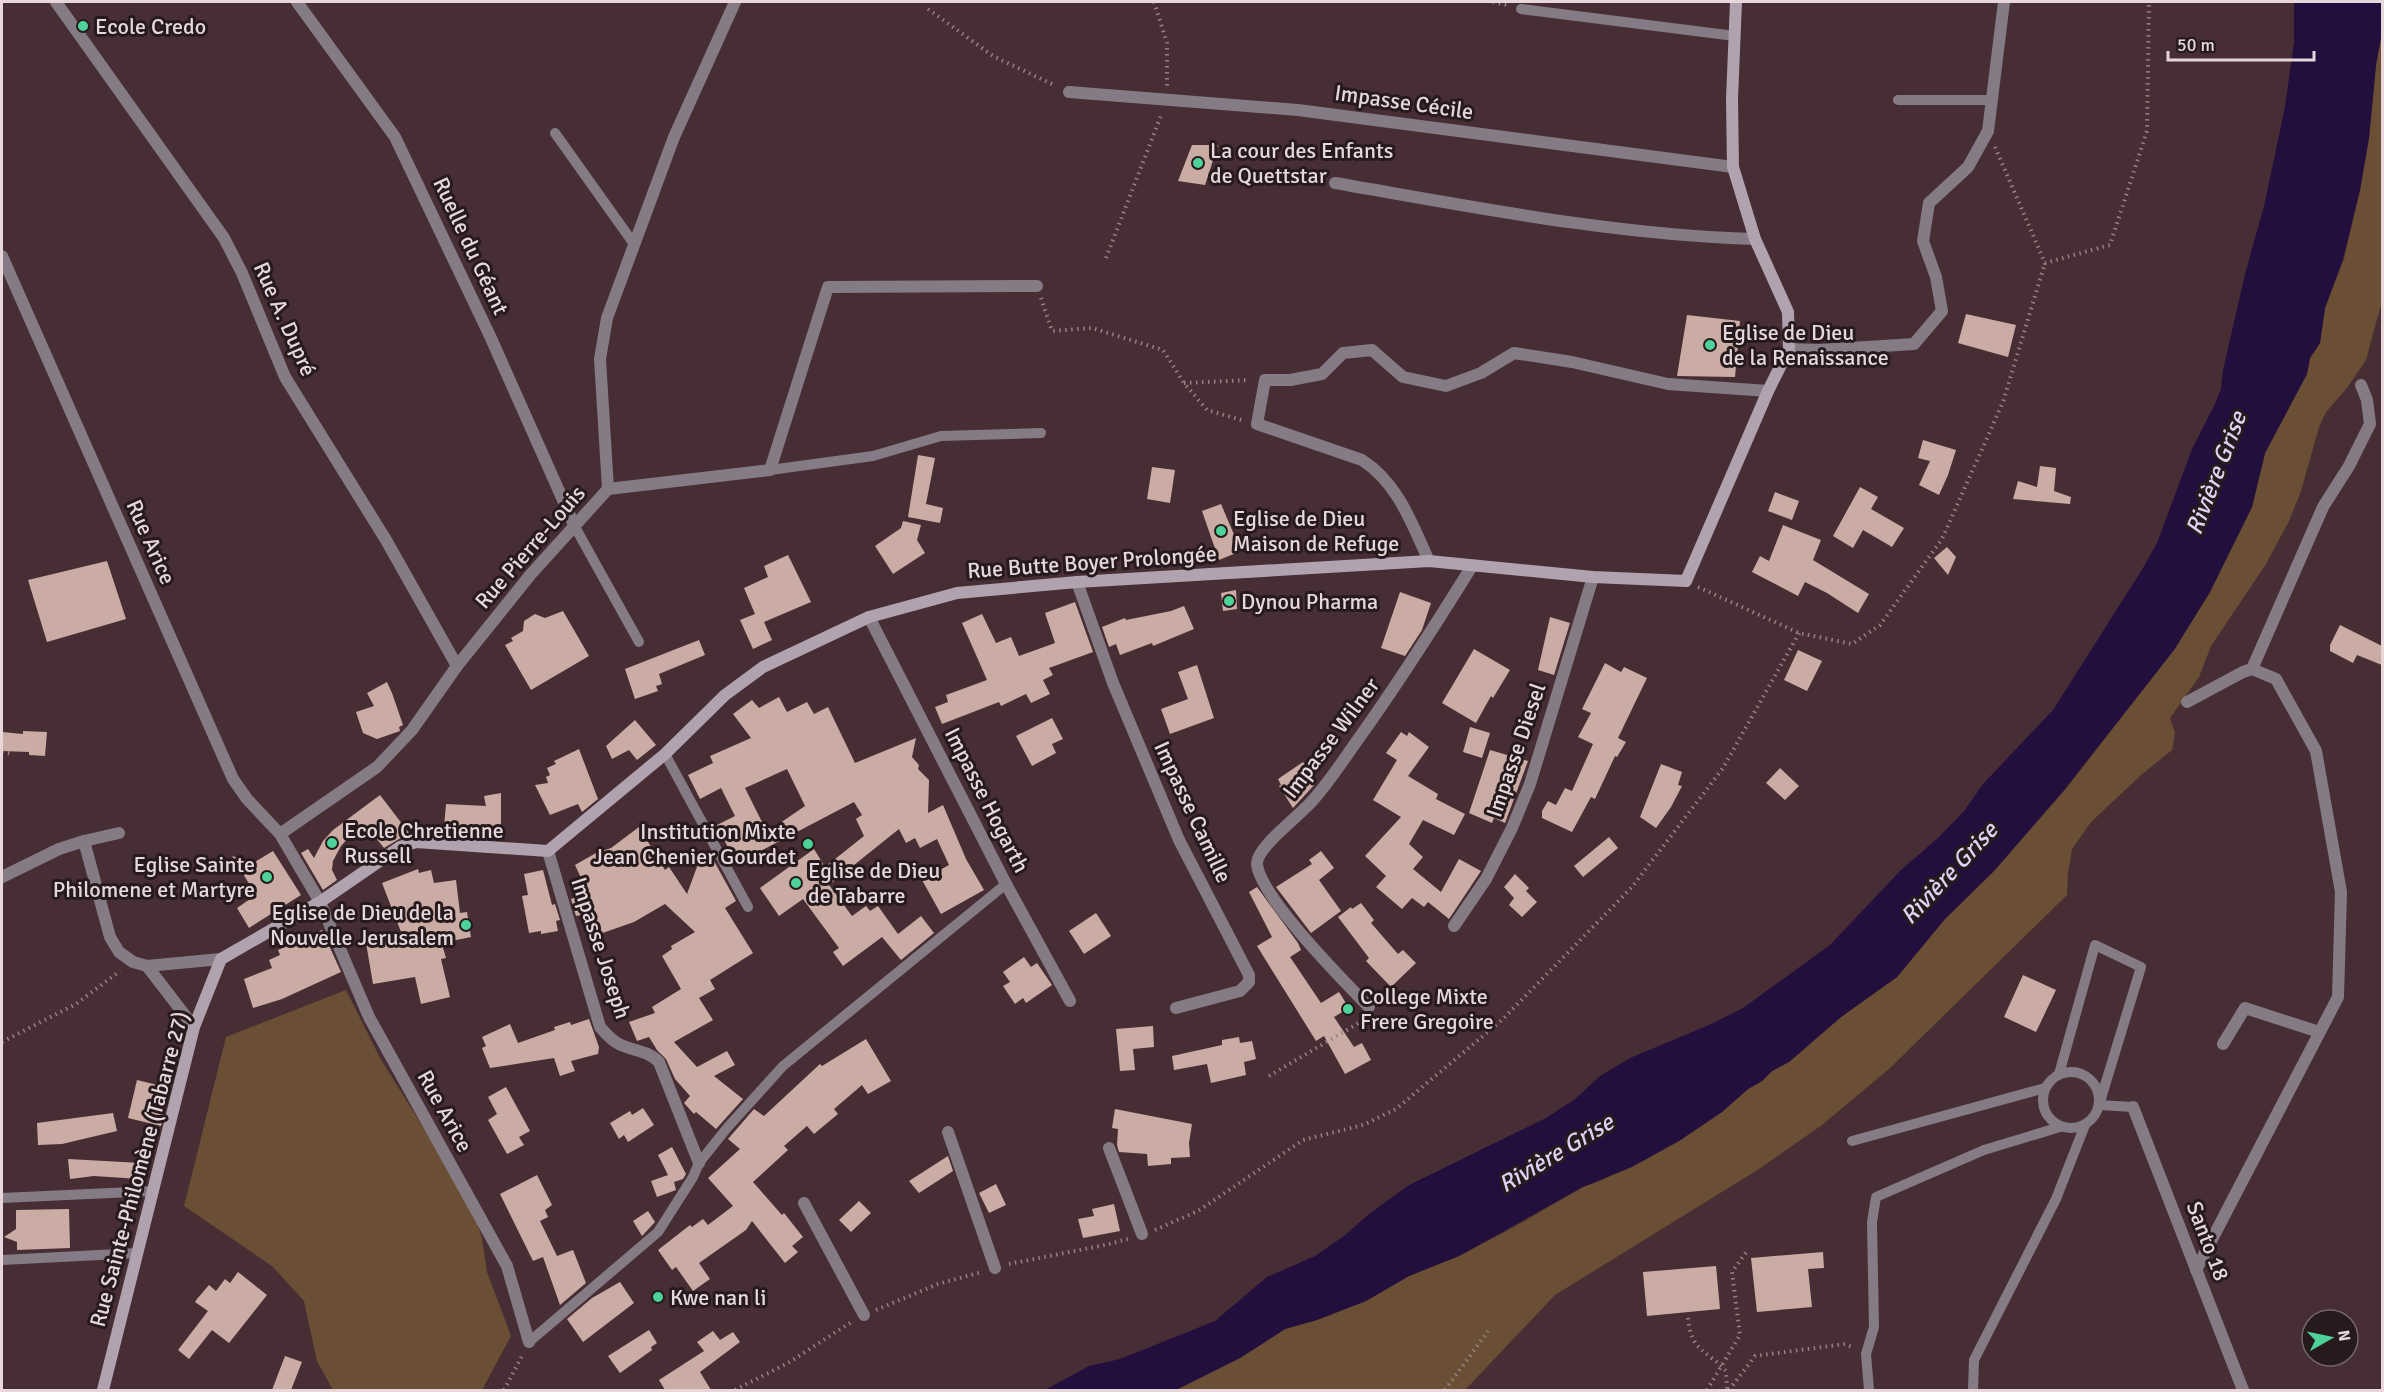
<svg xmlns="http://www.w3.org/2000/svg" width="2384" height="1392" font-family="Signika,sans-serif">
  <style>
    .green { fill: #6a4f34 }
    .water { fill: #230f3d }
    .building { fill: #cbaca4; fill-rule: evenodd }
    .lines { fill: none; stroke-linecap: round; stroke-linejoin: round }
    .path { stroke: #968186; stroke-width: 4; stroke-dasharray: 1.5 4.5; stroke-linecap: butt }
    .lane { stroke: #857b84; stroke-width: 10 }
    .street { stroke: #857b84; stroke-width: 12 }
    .secondary { stroke: #b1a2af; stroke-width: 12 }
    .poi-dot { fill: #4dd39a; stroke: #261a1d; stroke-width: 2 }
    .labels { text-anchor: middle; dominant-baseline: central; stroke-width: 6; stroke-linejoin: round; paint-order: stroke }
    .poi-label { font-size: 22px; fill: #e7d6da; stroke: #261a1d; text-anchor: start }
    .street-label { font-size: 22px; fill: #e7d6da; stroke: #261a1d }
    .water-label { font-size: 24px; font-style: italic; fill: #dcd2f2; stroke: #261a1d }
  </style>
  <rect width="100%" height="100%" fill="#472e34"/>
  <g class="green">
    <polygon points="2382,32 2382,301 2366,360 2347,388 2326,412 2319,427 2301,491 2289,521 2266,564 2211,646 2199,677 2170,718 2175,733 2172,750 2140,776 2091,822 2072,849 2068,873 2067,895 1890,1068 1822,1125 1759,1169 1555,1295 1465,1390 1176,1390 1240,1358 1285,1329 1317,1320 1366,1301 1409,1276 1459,1256 1507,1231 1583,1187 1600,1181 1679,1141 1722,1112 1748,1089 1762,1081 1772,1071 1789,1062 1841,1017 1897,977 1945,919 1994,871 2065,790 2174,650 2210,592 2252,507 2265,453 2307,374 2310,358 2320,343 2325,308 2344,259 2360,190 2369,138 2376,65"/>
    <polygon points="346,990 380,1058 471,1204 482,1238 487,1272 511,1336 482,1390 333,1390 317,1361 304,1301 272,1266 184,1206 226,1037"/>
  </g>
  <polygon class="water" points="2294,2 2382,2 2382,32 2376,65 2369,138 2360,190 2343,259 2325,308 2320,343 2310,358 2307,374 2265,453 2252,507 2210,592 2174,650 2064,790 1994,871 1945,919 1897,977 1841,1017 1789,1062 1772,1071 1762,1081 1748,1089 1722,1112 1679,1141 1632,1167 1583,1187 1459,1256 1409,1276 1366,1301 1317,1320 1285,1329 1240,1358 1176,1390 1045,1390 1089,1366 1120,1359 1215,1321 1267,1277 1315,1256 1344,1236 1369,1214 1409,1185 1546,1118 1575,1099 1600,1076 1630,1058 1709,1025 1743,1008 1830,945 1901,870 1939,837 1964,811 1983,784 2053,710 2143,568 2157,543 2192,449 2215,404 2221,389 2223,370 2245,274 2264,206 2285,107 2294,42"/>
  <g class="building">
    <polygon points="1192,145 1218,145 1205,185 1178,181"/>
    <polygon points="1966,314 2016,325 2008,357 1958,343"/>
    <polygon points="1687,315 1740,321 1735,377 1677,376"/>
    <polygon points="1923,440 1956,450 1948,475 1939,495 1919,485 1930,461 1918,458"/>
    <polygon points="918,455 935,458 926,504 943,508 940,523 908,517"/>
    <polygon points="2040,466 2056,468 2054,491 2071,497 2070,504 2013,499 2018,481 2037,487"/>
    <polygon points="1152,467 1175,470 1170,503 1147,499"/>
    <polygon points="1860,487 1878,497 1871,509 1904,528 1892,547 1863,530 1853,548 1833,536"/>
    <polygon points="1775,492 1799,501 1792,520 1768,511"/>
    <polygon points="1221,504 1241,551 1219,560 1202,511"/>
    <polygon points="903,521 921,525 917,540 925,553 893,574 875,546 901,528"/>
    <polygon points="1783,525 1821,540 1813,560 1869,594 1858,613 1827,593 1805,582 1798,596 1752,572 1760,556 1769,561"/>
    <polygon points="1947,547 1956,557 1948,575 1934,558"/>
    <polygon points="788,555 811,602 764,622 772,640 753,649 740,620 755,614 744,588 768,577 764,566"/>
    <polygon points="107,561 126,619 47,642 28,580"/>
    <polygon points="1236,590 1237,609 1223,611 1221,593"/>
    <polygon points="1400,592 1431,603 1422,630 1405,656 1381,648"/>
    <polygon points="1075,602 1093,652 1049,668 1053,675 1043,680 1050,694 1031,703 1026,694 1001,706 999,702 942,724 935,707 948,702 946,695 987,680 962,623 982,614 996,643 1011,637 1019,656 1055,643 1045,613"/>
    <polygon points="1184,606 1194,629 1153,646 1152,643 1120,655 1116,644 1109,647 1102,627 1125,618 1126,620 1171,611"/>
    <polygon points="563,611 589,656 531,690 505,645 513,641 511,638 523,631 524,621 535,614 545,618"/>
    <polygon points="1550,617 1570,623 1554,675 1538,670"/>
    <polygon points="2340,625 2382,646 2382,665 2357,655 2353,663 2330,651 2330,645"/>
    <polygon points="699,640 705,655 659,674 662,684 656,686 658,691 635,699 625,669"/>
    <polygon points="1474,649 1510,670 1493,698 1491,696 1476,723 1442,703"/>
    <polygon points="1798,650 1822,661 1807,691 1784,680"/>
    <polygon points="1605,663 1621,672 1624,667 1647,678 1618,738 1626,742 1617,757 1615,756 1595,799 1591,797 1572,832 1542,818 1542,811 1548,801 1556,805 1565,788 1572,791 1593,744 1578,737 1591,713 1582,709"/>
    <polygon points="1197,665 1214,718 1170,734 1161,709 1188,699 1178,672"/>
    <polygon points="387,682 392,693 403,725 399,727 400,731 377,739 363,733 356,712 374,706 367,693"/>
    <path d="M779,697L787,712L807,702L814,714L828,707L855,763L916,738L912,757L919,765L918,769L929,780L928,813L943,805L966,859L984,890L941,914L922,880L949,865L937,839L920,848L915,838L906,843L899,829L829,885L852,916L866,906L870,911L878,906L898,934L921,916L934,933L901,960L882,937L843,966L833,952L839,948L803,899L779,916L760,888L814,849L825,867L864,836L856,819L862,815L854,802L736,864L717,825L735,816L721,788L700,799L688,775L713,763L710,756L751,738L733,714L752,700L759,708ZM787,769L805,806L767,832L745,788Z"/>
    <polygon points="1052,718 1063,739 1052,744 1056,753 1032,766 1016,736"/>
    <polygon points="635,720 656,745 637,760 629,750 612,759 606,746"/>
    <polygon points="1470,727 1490,733 1482,758 1463,752"/>
    <polygon points="23,731 47,732 45,756 29,755 29,752 2,751 2,732 23,734"/>
    <polygon points="1401,732 1407,736 1409,732 1429,747 1408,776 1438,794 1436,799 1465,814 1454,835 1423,820 1409,844 1423,857 1413,869 1441,892 1459,859 1481,871 1449,919 1428,902 1424,907 1412,898 1402,909 1376,887 1386,876 1365,856 1401,817 1373,800 1397,760 1386,753"/>
    <polygon points="579,749 598,799 582,812 578,804 550,815 535,785 548,783 546,777 550,775 547,768 556,764 554,761"/>
    <polygon points="1490,750 1528,761 1505,823 1494,818 1492,823 1469,813"/>
    <polygon points="1303,762 1316,783 1293,808 1279,786 1281,785 1278,779"/>
    <polygon points="1661,764 1682,772 1678,785 1682,786 1671,807 1656,828 1640,817"/>
    <polygon points="1780,768 1799,786 1785,800 1766,783"/>
    <polygon points="501,793 501,840 493,839 491,832 444,827 446,804 486,806 484,796"/>
    <polygon points="380,795 409,833 384,848 376,838 373,840 361,824 341,846 333,861 332,870 337,880 323,890 301,853 308,849 314,858 323,841 333,830"/>
    <polygon points="639,827 665,870 669,867 687,894 698,864 714,861 736,901 725,908 753,953 710,980 715,989 699,998 713,1020 674,1042 697,1067 727,1051 735,1065 714,1076 743,1099 716,1129 696,1112 694,1114 684,1103 690,1096 675,1079 666,1059 657,1050 649,1037 637,1041 629,1022 655,1013 652,1007 681,989 662,956 672,949 671,946 695,932 665,904 634,922 594,936 586,914 576,916 571,899 588,893 575,865 596,853 611,848"/>
    <polygon points="1609,837 1618,848 1583,877 1574,866"/>
    <polygon points="273,851 301,895 249,928 237,908 256,895 232,856 253,863"/>
    <polygon points="1321,851 1334,868 1319,880 1341,911 1311,933 1276,887 1312,864 1309,860"/>
    <polygon points="418,869 419,873 431,870 434,883 456,880 460,913 467,912 471,937 447,942 448,946 443,948 446,958 441,959 450,997 421,1004 415,977 373,984 365,937 401,932 382,883"/>
    <polygon points="543,870 552,905 555,904 560,920 556,921 558,931 541,934 541,931 529,933 522,896 528,895 524,874"/>
    <polygon points="1515,874 1529,888 1526,891 1537,902 1522,917 1509,905 1514,898 1504,887"/>
    <polygon points="1257,887 1298,943 1301,950 1290,957 1321,1003 1339,992 1349,1008 1334,1017 1354,1047 1362,1043 1371,1060 1345,1074 1324,1036 1316,1041 1257,946 1272,937 1249,892"/>
    <polygon points="1361,903 1374,920 1371,923 1398,954 1403,950 1416,963 1391,987 1366,961 1369,958 1338,917 1351,907 1352,909"/>
    <polygon points="1096,913 1111,936 1084,954 1069,931"/>
    <polygon points="322,930 341,972 282,999 253,1008 244,979 272,968 269,960 280,955 278,950"/>
    <polygon points="1024,957 1031,967 1037,963 1052,985 1026,1003 1023,998 1015,1004 1003,986 1010,982 1003,972"/>
    <polygon points="2023,975 2056,990 2036,1032 2004,1017"/>
    <polygon points="589,1019 599,1047 598,1054 571,1061 575,1071 560,1076 554,1058 490,1068 482,1048 486,1046 482,1037 510,1024 518,1043 555,1030 554,1027 570,1022 571,1025"/>
    <polygon points="1153,1026 1154,1047 1133,1049 1135,1070 1120,1071 1116,1029"/>
    <polygon points="1239,1037 1240,1043 1252,1041 1256,1059 1244,1062 1246,1075 1211,1083 1207,1064 1174,1070 1172,1056 1222,1045 1222,1040"/>
    <polygon points="866,1039 891,1081 868,1094 862,1085 834,1109 838,1114 814,1134 807,1126 784,1146 788,1150 753,1182 782,1215 784,1213 803,1237 792,1246 798,1252 785,1263 752,1221 746,1230 699,1263 710,1279 693,1291 676,1267 672,1270 658,1250 690,1225 692,1227 703,1219 708,1225 733,1206 708,1178 740,1149 728,1139 754,1109 764,1116 820,1064 822,1066"/>
    <polygon points="137,1080 170,1088 161,1126 128,1118"/>
    <polygon points="506,1087 530,1131 519,1137 524,1145 507,1154 488,1120 497,1114 488,1097"/>
    <polygon points="643,1108 654,1125 628,1142 624,1135 619,1139 610,1123 630,1111 632,1115"/>
    <polygon points="1115,1109 1192,1124 1189,1143 1190,1157 1171,1158 1171,1164 1148,1166 1147,1154 1119,1152 1117,1145 1118,1129 1112,1128"/>
    <polygon points="113,1113 117,1131 62,1144 38,1145 37,1123"/>
    <polygon points="672,1147 686,1174 683,1179 674,1182 676,1190 657,1197 651,1181 668,1175 658,1155"/>
    <polygon points="948,1156 953,1171 919,1193 909,1181"/>
    <polygon points="68,1159 141,1163 140,1179 94,1176 70,1179"/>
    <polygon points="537,1175 552,1205 545,1210 548,1217 540,1221 557,1256 573,1250 586,1283 560,1305 543,1257 533,1261 500,1194"/>
    <polygon points="996,1184 1006,1205 989,1213 979,1193"/>
    <polygon points="859,1201 871,1213 851,1232 839,1220"/>
    <polygon points="1114,1204 1120,1231 1083,1238 1078,1219 1094,1216 1092,1209"/>
    <polygon points="69,1209 70,1248 17,1250 17,1242 4,1237 16,1229 16,1210"/>
    <polygon points="648,1211 655,1222 642,1236 633,1221"/>
    <polygon points="1823,1252 1824,1268 1808,1269 1812,1307 1757,1312 1751,1258"/>
    <polygon points="1716,1266 1720,1309 1647,1316 1643,1272"/>
    <polygon points="238,1272 267,1295 229,1343 212,1330 189,1359 178,1350 208,1311 195,1302 197,1299 209,1285 216,1291 225,1279 230,1283"/>
    <polygon points="620,1282 634,1303 583,1342 567,1319 592,1298"/>
    <polygon points="649,1330 657,1343 651,1347 652,1350 620,1373 608,1356"/>
    <polygon points="713,1331 720,1340 733,1332 740,1342 700,1372 711,1390 665,1390 659,1380 704,1351 697,1342"/>
    <polygon points="285,1356 302,1362 291,1390 272,1390"/>
  </g>
  <g class="lines">
    <g class="path">
      <polyline points="1154,2 1167,43 1167,86"/>
      <polyline points="1493,2 1507,5"/>
      <polyline points="928,9 993,56 1056,86"/>
      <polyline points="1995,147 2045,263 2110,245 2147,131 2149,2"/>
      <polyline points="1106,258 1162,113"/>
      <polyline points="1041,298 1052,331 1092,328 1163,350 1184,383 1207,410 1245,421"/>
      <polyline points="1184,383 1250,380"/>
      <polyline points="1698,587 1799,633 1852,644 1880,625 1942,539 2003,402 2045,263"/>
      <polyline points="2,752 14,754"/>
      <polyline points="2,1042 76,1004 120,971"/>
      <polyline points="1269,1076 1362,1021"/>
      <polyline points="1155,1230 1198,1211 1303,1140 1363,1125 1396,1109 1502,1020 1632,887 1723,768 1799,633"/>
      <polyline points="1009,1264 1105,1245 1128,1239"/>
      <polyline points="876,1310 938,1284 982,1272"/>
      <path d="M1688,1318C1691,1352 1707,1350 1726,1371L1727,1390"/>
      <polyline points="504,1390 522,1356"/>
      <polyline points="735,1390 788,1363 853,1321"/>
      <polyline points="1445,1390 1488,1331"/>
      <polyline points="1707,1390 1740,1335 1732,1272 1747,1251"/>
      <polyline points="1729,1390 1755,1356 1845,1344 1854,1348"/>
    </g>
    <g class="lane">
      <polyline points="1521,9 1735,36"/>
      <polyline points="1898,100 1992,100"/>
      <polyline points="555,133 634,244"/>
      <polyline points="770,470 873,456 941,436 1041,433"/>
      <polyline points="575,527 639,642"/>
      <polyline points="665,754 748,907"/>
      <circle cx="2071" cy="1100" r="28"/>
      <polyline points="2059,1074 2095,945 2141,967 2099,1105 2133,1107"/>
      <polyline points="1852,1141 2045,1088"/>
      <polyline points="2,1198 154,1191"/>
      <polyline points="2,1260 138,1253"/>
      <polyline points="529,1342 658,1232 693,1177 699,1163 727,1128 783,1066 1006,884"/>
      <polyline points="1869,1390 1866,1354 1874,1327 1872,1222 1876,1197 1984,1150 2060,1127"/>
      <polyline points="1973,1390 1974,1360 2056,1199 2085,1125"/>
    </g>
    <g class="street">
      <polyline points="56,2 224,238 242,273 285,377 386,540 457,666"/>
      <polyline points="297,2 395,137 490,336 575,527"/>
      <polyline points="1069,92 1298,110 1733,167"/>
      <path d="M1335,183C1474,207 1614,235 1755,239"/>
      <polyline points="2,256 233,779 247,799 280,834"/>
      <polyline points="1789,349 1819,350 1914,344 1942,311 1936,277 1923,241 1929,203 1968,167 1988,131 2004,2"/>
      <polyline points="608,489 770,470 828,287 1037,286"/>
      <path d="M1429,561C1412,524 1398,483 1362,460L1257,424L1265,380H1290L1322,374L1343,353L1372,350L1403,377L1446,386L1481,373L1514,353L1572,362L1668,384L1768,391"/>
      <polyline points="1077,582 1113,683 1179,840 1249,975 1249,982 1240,991 1176,1008"/>
      <polyline points="869,617 1006,884 1070,1001"/>
      <polyline points="2252,669 2323,507 2349,466 2370,424 2367,400 2361,385"/>
      <polyline points="2187,702 2243,672 2252,669 2276,679 2316,751 2341,892 2338,997 2196,1270"/>
      <polyline points="84,841 119,833"/>
      <path d="M548,851L600,1027C606,1034 611,1040 619,1044C632,1051 648,1050 659,1062L699,1163"/>
      <polyline points="2,877 59,849 84,841 110,937 119,952 133,962 147,966 221,959"/>
      <polyline points="1454,926 1486,879 1512,828 1530,784 1593,577"/>
      <polyline points="147,966 194,1027"/>
      <path d="M1369,1007C1344,981 1260,897 1257,864C1256,847 1301,815 1313,800C1330,781 1344,759 1359,738C1399,682 1436,624 1472,566"/>
      <polyline points="2223,1044 2245,1008 2319,1032"/>
      <polyline points="2133,1107 2243,1390"/>
      <polyline points="948,1132 995,1268"/>
      <polyline points="1109,1148 1142,1234"/>
      <polyline points="804,1203 864,1315"/>
      <polyline points="529,1342 507,1266 369,1017 320,902 280,834 377,767 412,730 457,666 531,574 608,489 600,359 607,318 674,137 735,2"/>
    </g>
    <polyline class="secondary" points="103,1390 194,1027 221,959 320,902 400,847 416,842 548,851 665,754 725,695 763,667 869,617 957,593 1077,582 1429,561 1593,577 1686,581 1768,391 1789,349 1788,312 1755,239 1733,167 1732,99 1736,2"/>
  </g>
  <g class="poi-dot">
    <circle cx="83" cy="26" r="6"/>
    <circle cx="1198" cy="163" r="6"/>
    <circle cx="1710" cy="345" r="6"/>
    <circle cx="1221" cy="531" r="6"/>
    <circle cx="1229" cy="601" r="6"/>
    <circle cx="332" cy="843" r="6"/>
    <circle cx="808" cy="844" r="6"/>
    <circle cx="267" cy="877" r="6"/>
    <circle cx="796" cy="883" r="6"/>
    <circle cx="466" cy="925" r="6"/>
    <circle cx="1348" cy="1009" r="6"/>
    <circle cx="658" cy="1297" r="6"/>
  </g>
  <g class="labels">
    <g class="poi-label">
      <text x="95" y="26">Ecole Credo</text>
      <text x="1210" y="150">La cour des Enfants<tspan x="1210" dy="25">de Quettstar</tspan></text>
      <text x="1722" y="332">Eglise de Dieu<tspan x="1722" dy="25">de la Renaissance</tspan></text>
      <text x="1233" y="518">Eglise de Dieu<tspan x="1233" dy="25">Maison de Refuge</tspan></text>
      <text x="1241" y="601">Dynou Pharma</text>
      <text x="344" y="830">Ecole Chretienne<tspan x="344" dy="25">Russell</tspan></text>
      <text x="796" y="831" text-anchor="end">Institution Mixte<tspan x="796" dy="25">Jean Chenier Gourdet</tspan></text>
      <text x="255" y="864" text-anchor="end">Eglise Sainte<tspan x="255" dy="25">Philomene et Martyre</tspan></text>
      <text x="808" y="870">Eglise de Dieu<tspan x="808" dy="25">de Tabarre</tspan></text>
      <text x="454" y="912" text-anchor="end">Eglise de Dieu de la<tspan x="454" dy="25">Nouvelle Jerusalem</tspan></text>
      <text x="1360" y="996">College Mixte<tspan x="1360" dy="25">Frere Gregoire</tspan></text>
      <text x="670" y="1297">Kwe nan li</text>
    </g>
    <g class="street-label">
      <text transform="translate(1404 102) rotate(8)">Impasse Cécile</text>
      <text transform="translate(471 246) rotate(65)">Ruelle du Géant</text>
      <text transform="translate(285 319) rotate(66)">Rue A. Dupré</text>
      <text transform="translate(151 542) rotate(66)">Rue Arice</text>
      <text transform="translate(530 547) rotate(-49)">Rue Pierre-Louis</text>
      <text transform="translate(1092 562) rotate(-4)">Rue Butte Boyer Prolongée</text>
      <text transform="translate(1331 738) rotate(-53)">Impasse Wilner</text>
      <text transform="translate(1516 750) rotate(-71)">Impasse Diesel</text>
      <text transform="translate(987 800) rotate(63)">Impasse Hogarth</text>
      <text transform="translate(1193 812) rotate(65)">Impasse Camille</text>
      <text transform="translate(601 948) rotate(72)">Impasse Joseph</text>
      <text transform="translate(445 1111) rotate(61)">Rue Arice</text>
      <text transform="translate(139 1169) rotate(-75)">Rue Sainte-Philomène (Tabarre 27)</text>
      <text transform="translate(2208 1241) rotate(69)">Santo 18</text>
    </g>
    <g class="water-label">
      <text transform="translate(2216 473) rotate(-69)">Rivière Grise</text>
      <text transform="translate(1949 873) rotate(-47)">Rivière Grise</text>
      <text transform="translate(1556 1153) rotate(-31)">Rivière Grise</text>
    </g>
  </g>
  <rect width="2384" height="1392" fill="none" stroke="#e7d6da" stroke-width="6"/>
  <g transform="translate(2330 1338) rotate(81)"><circle r="28" fill="#261a1d" stroke="#736569" stroke-width="1.5"/>
  <path d="M0-4.5L10 22L0 15L-10 22Z" fill="#4dd39a"/>
  <text y="-9" font-size="16" font-weight="bold" text-anchor="middle" fill="#e7d6da">N</text>
  </g>
  <path d="M2168 51v9h146v-9" fill="none" stroke="#e7d6da" stroke-width="3"/>
  <text x="2177" y="51" font-size="18" fill="#e7d6da" stroke="#261a1d" stroke-width="4.5" paint-order="stroke">50 m</text>
</svg>
